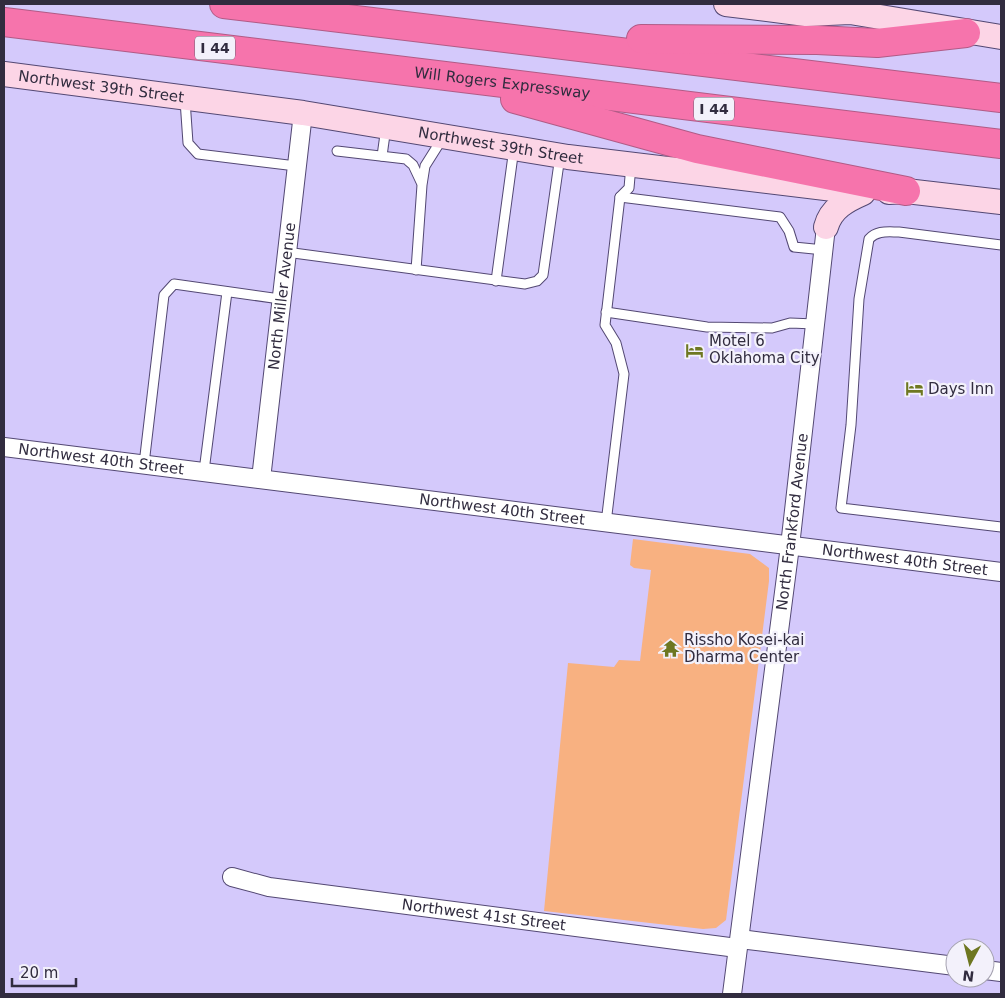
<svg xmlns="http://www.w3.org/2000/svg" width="1005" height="998" font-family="'DejaVu Sans',sans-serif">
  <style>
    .green { fill: #f8b181 }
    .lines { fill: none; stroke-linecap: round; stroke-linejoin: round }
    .service-casing { stroke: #534873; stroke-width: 11 }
    .minor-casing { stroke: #534873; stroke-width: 20 }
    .secondary-casing { stroke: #534873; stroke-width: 26 }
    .motorway-casing { stroke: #b15b86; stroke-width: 30 }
    .service { stroke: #fff; stroke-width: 9 }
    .minor { stroke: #fff; stroke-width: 18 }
    .secondary { stroke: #fcd5e6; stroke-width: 24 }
    .motorway { stroke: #f674ac; stroke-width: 28 }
    .labels { text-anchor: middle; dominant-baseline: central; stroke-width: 4.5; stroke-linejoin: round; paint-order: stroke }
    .shield { fill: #f3f1fb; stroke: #6b6777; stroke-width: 1 }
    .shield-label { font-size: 14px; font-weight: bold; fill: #312c3f }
    .street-label { font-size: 15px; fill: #312c3f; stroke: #f3f1fb }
    .poi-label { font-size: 15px; fill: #312c3f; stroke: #f3f1fb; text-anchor: start }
  </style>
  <rect width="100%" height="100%" fill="#d4c9fb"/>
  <polygon class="green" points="633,539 750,554 769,568 769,581 726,920 716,928 703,929 544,911 568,663 614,667 619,660 640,661 651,570 634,568 630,565"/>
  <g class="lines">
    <defs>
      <g id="service">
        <polyline points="185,100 188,143 198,154 296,166"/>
        <polyline points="337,151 406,159 413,165 421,182"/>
        <polyline points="382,156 386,127"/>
        <polyline points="620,197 780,217 789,231 794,247 824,250"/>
        <path d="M1001,245L899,232C888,232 877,230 869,239L859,299L851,425L841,508L1001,527"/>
        <polyline points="286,252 525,284 537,281 543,275 560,156"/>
        <polyline points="416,270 422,185 425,166 442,139"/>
        <polyline points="496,281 514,148"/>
        <polyline points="606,312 707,327 772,328 790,323 815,324"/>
        <polyline points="144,464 164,295 174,284 280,299"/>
        <polyline points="204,471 227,292"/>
        <polyline points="606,523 624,374 616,343 605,325 620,197 629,188 631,165"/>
      </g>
      <g id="minor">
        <path id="s1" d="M4,447L1001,572"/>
        <path id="s2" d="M261,479L303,113"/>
        <path id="s3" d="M232,877L269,887L737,948"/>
        <polyline points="740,939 955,966"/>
        <polyline points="985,970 1001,972"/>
        <path id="s4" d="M732,994L790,546L826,227"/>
      </g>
      <g id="secondary">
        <polyline points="726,4 806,14 850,12 1001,37"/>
        <path id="s5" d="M4,74L303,113L568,157L850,191"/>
        <polyline points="889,192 906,191 1001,202"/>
        <path d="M826,227C831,208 847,200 863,193"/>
      </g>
      <g id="motorway">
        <polyline points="224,4 1001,98"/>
        <path id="s6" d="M4,22L1001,144"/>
        <polyline points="641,39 817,40 877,43 966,33"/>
        <polyline points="515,99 697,149 906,191"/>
      </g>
    </defs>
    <use href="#service" class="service-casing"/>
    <use href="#minor" class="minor-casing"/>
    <use href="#secondary" class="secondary-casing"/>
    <use href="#motorway" class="motorway-casing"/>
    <use href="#service" class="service"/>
    <use href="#minor" class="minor"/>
    <use href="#secondary" class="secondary"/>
    <use href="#motorway" class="motorway"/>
  </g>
  <defs>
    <symbol id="hotel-bare" viewBox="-9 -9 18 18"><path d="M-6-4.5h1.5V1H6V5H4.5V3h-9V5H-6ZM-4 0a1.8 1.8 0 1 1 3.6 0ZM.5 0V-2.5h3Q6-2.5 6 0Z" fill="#6e7721" stroke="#f3f1fb" stroke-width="2.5" paint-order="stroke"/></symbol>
    <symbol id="temple-bare" viewBox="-9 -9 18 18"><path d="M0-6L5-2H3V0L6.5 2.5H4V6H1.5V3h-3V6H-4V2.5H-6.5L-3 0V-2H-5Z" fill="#6e7721" stroke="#f3f1fb" stroke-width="2.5" paint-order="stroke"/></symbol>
  </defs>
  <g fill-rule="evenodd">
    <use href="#hotel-bare" x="682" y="338" width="25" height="25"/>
    <use href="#hotel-bare" x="902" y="376" width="25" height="25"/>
    <use href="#temple-bare" x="658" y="636" width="25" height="25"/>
  </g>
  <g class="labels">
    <g class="shield">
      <rect x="195" y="36.5" width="40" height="23" rx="4"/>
      <rect x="694" y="97.5" width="40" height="23" rx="4"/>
    </g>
    <g class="shield-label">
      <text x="215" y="48">I 44</text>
      <text x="714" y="109">I 44</text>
    </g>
    <g class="street-label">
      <text stroke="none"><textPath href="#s6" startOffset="502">Will Rogers Expressway</textPath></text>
      <text stroke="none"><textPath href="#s5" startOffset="98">Northwest 39th Street</textPath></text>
      <text stroke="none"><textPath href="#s5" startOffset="502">Northwest 39th Street</textPath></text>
      <text stroke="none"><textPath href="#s2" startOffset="184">North Miller Avenue</textPath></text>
      <text stroke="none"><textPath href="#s1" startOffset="98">Northwest 40th Street</textPath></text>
      <text stroke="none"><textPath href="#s1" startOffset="502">Northwest 40th Street</textPath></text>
      <text stroke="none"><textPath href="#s4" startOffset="476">North Frankford Avenue</textPath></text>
      <text stroke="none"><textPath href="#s1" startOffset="908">Northwest 40th Street</textPath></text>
      <text stroke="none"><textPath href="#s3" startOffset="255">Northwest 41st Street</textPath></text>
    </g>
    <g class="poi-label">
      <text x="709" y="341">Motel 6<tspan x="709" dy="17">Oklahoma City</tspan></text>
      <text x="928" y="389">Days Inn</text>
      <text x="684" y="640">Rissho Kosei-kai<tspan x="684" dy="17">Dharma Center</tspan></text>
    </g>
  </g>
  <rect width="1005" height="998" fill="none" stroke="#312c3f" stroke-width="10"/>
  <g transform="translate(970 963) rotate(187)"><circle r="24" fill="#f3f1fb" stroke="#a5a2b0"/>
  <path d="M0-4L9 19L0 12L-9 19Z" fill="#6e7721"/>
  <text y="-8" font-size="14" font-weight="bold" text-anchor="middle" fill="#312c3f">N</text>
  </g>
  <path d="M12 978v8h64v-8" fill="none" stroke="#312c3f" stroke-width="2.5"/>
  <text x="20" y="978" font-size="15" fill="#312c3f" stroke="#f3f1fb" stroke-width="4" paint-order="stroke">20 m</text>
</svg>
